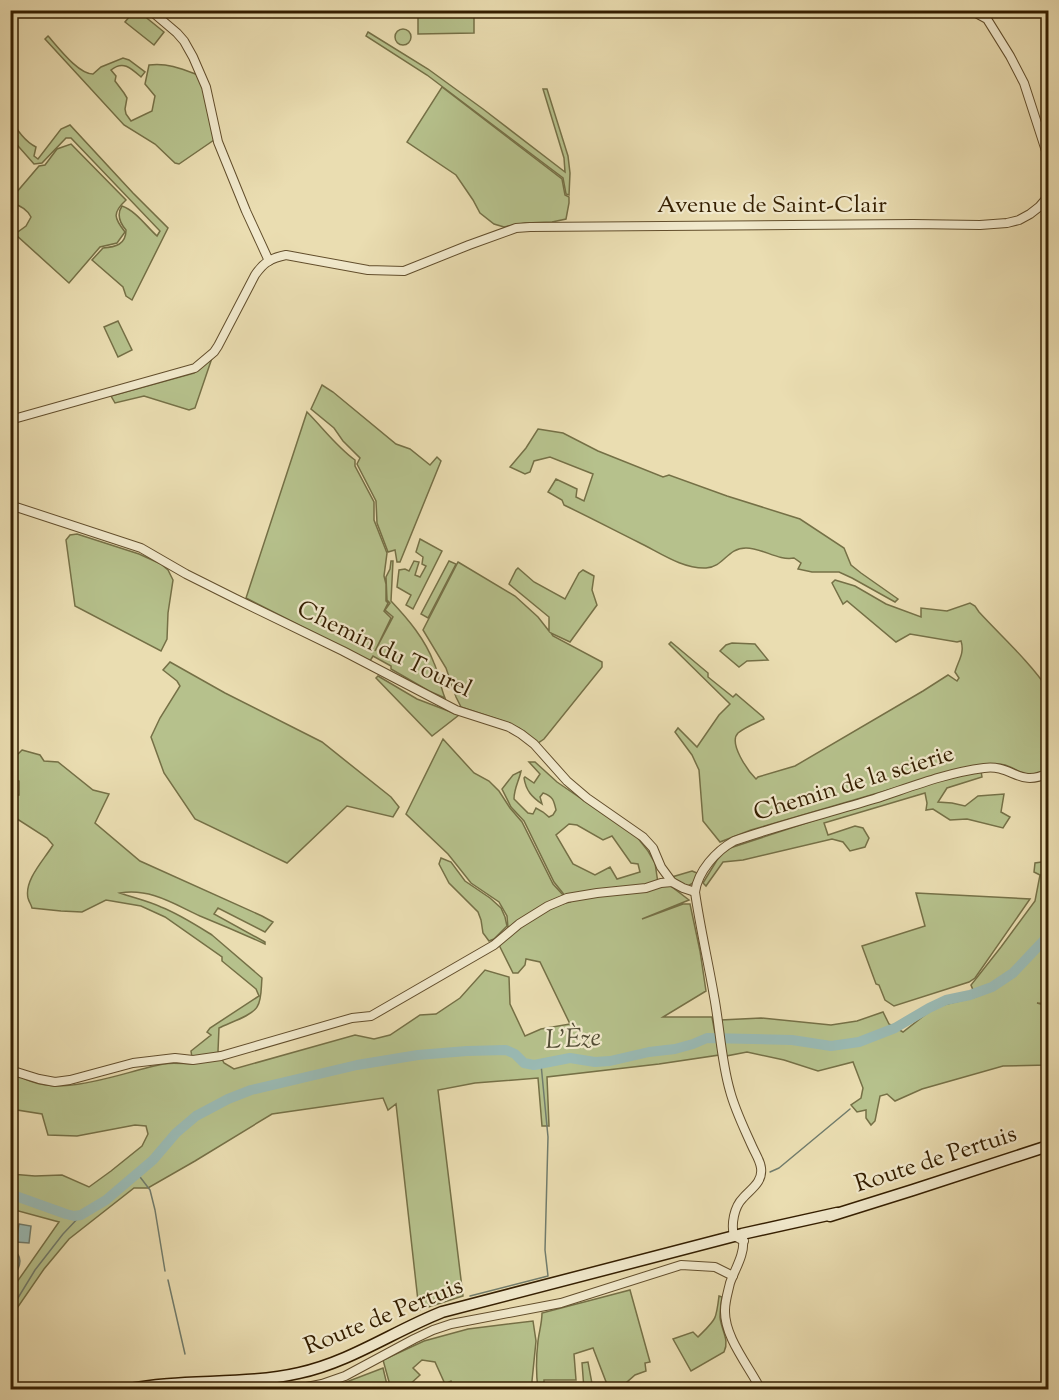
<svg xmlns="http://www.w3.org/2000/svg" width="1059" height="1400" font-family="'Sorts Mill Goudy',serif">
  <style>
    .green { fill: #b6c18c; stroke: #757046; stroke-width: 1.5; fill-rule: evenodd }
    .water { fill: #9abab4; stroke: #717c6c; stroke-width: 1.5 }
    .lines { fill: none; stroke-linecap: round; stroke-linejoin: round }
    .stream { stroke: #717c6c; stroke-width: 1.5 }
    .river { stroke: #9abab4; stroke-width: 10 }
    .street-casing { stroke: #624e2c; stroke-width: 10 }
    .secondary-casing { stroke: #341e00; stroke-width: 13 }
    .street { stroke: #f1e9cc; stroke-width: 8 }
    .secondary { stroke: #f1e9cc; stroke-width: 10 }
    .labels { text-anchor: middle; dominant-baseline: central; stroke-width: 4.5; stroke-linejoin: round; paint-order: stroke }
    .street-label { font-size: 24px; fill: #341e00; stroke: #f1e9cc }
    .water-label { font-size: 26px; font-style: italic; fill: #534d36; stroke: #f1e9cc }
  </style>
  <rect width="100%" height="100%" fill="#eaddb1"/>
  <filter id="stains"><feTurbulence type="fractalNoise" baseFrequency=".00333" numOctaves="4"/><feColorMatrix values="0 0 0 0 .2 0 0 0 0 .09 0 0 0 0 .02 0 0 0 .5 -.17"/></filter>
  <radialGradient id="worn" r=".72"><stop offset=".6" stop-color="#630" stop-opacity="0"/><stop offset="1" stop-color="#630" stop-opacity=".3"/></radialGradient>
  <g class="green">
    <polygon points="135,10 138,11 164,32 154,45 125,22"/>
    <polygon points="474,14 474,33 418,34 418,15"/>
    <circle cx="403" cy="37" r="8"/>
    <polygon points="368,32 428,69 483,109 565,172 564,158 543,89 547,89 568,156 570,173 569,195 566,194 563,178 427,75 366,36"/>
    <path d="M48,36C58,47 78,74 93,74L101,67L123,58L129,60L145,72L141,77C131,68 123,60 111,70L116,76L115,81L124,93L127,98L125,109L126,114L131,121L152,111L155,96L145,84L149,65C168,63 180,68 198,75L204,91L214,140L179,164L175,163L155,144L124,125L45,39Z"/>
    <polygon points="442,87 562,179 565,195 569,197 569,203 566,219 552,222 525,223 504,227 494,224 480,213 473,200 456,175 407,142"/>
    <path d="M12,119C16,130 26,142 36,147L34,156L38,159L61,129L70,125L133,193L168,228L132,300L126,296L123,287L92,260L103,248C115,247 126,245 126,230C120,223 116,215 122,206C136,211 146,226 157,236L160,231L71,138H66L42,163L34,164L11,138V120Z"/>
    <path d="M71,144L126,200C112,213 114,218 125,232L117,243L100,247L69,283L15,234L26,226L31,217C27,209 19,205 11,203L10,200L39,166L45,165L57,149Z"/>
    <polygon points="118,321 132,350 118,357 104,327"/>
    <polygon points="213,355 195,408 189,410 144,396 115,403 111,396 194,373"/>
    <polygon points="322,385 333,392 396,444 410,449 430,465 437,457 441,461 400,562 397,562 395,550 388,552 377,523 376,501 357,464 360,458 343,441 334,428 311,409"/>
    <path d="M307,412C323,428 337,447 355,460V466L374,502V520L387,553L384,576L386,584V601L388,603L384,611L391,618L375,651L393,617L385,610L390,603L387,600L386,577L390,569L391,561H393L391,601C408,619 425,639 434,663C439,674 440,686 445,698L429,691L391,669V666L373,656L370,661L246,598Z"/>
    <path d="M538,429L563,433L598,451L663,477L669,475L727,496L800,519L844,548L851,565L861,573L898,599L895,602L852,578L839,572H812L798,569L801,563L794,558C778,561 763,548 746,548C727,548 724,567 706,568C682,569 659,552 638,542C614,530 589,517 564,505L562,500L548,492L556,479L577,489L576,497L584,501L593,474L550,457L534,461L530,472L525,474L510,467L526,448Z"/>
    <polygon points="77,534 139,554 161,564 168,570 173,580 168,613 167,639 161,651 75,606 66,540 70,535"/>
    <polygon points="420,539 442,551 413,609 406,605 411,595 397,587 399,570 405,569 409,571 414,561 419,562 415,575 420,577 426,566 422,564 423,557 416,552"/>
    <polygon points="449,561 456,564 428,618 421,614"/>
    <polygon points="458,562 515,596 538,617 549,631 549,617 509,584 516,570 518,568 534,582 565,599 579,573 583,570 594,576 592,590 597,605 570,642 551,633 553,636 602,662 602,667 544,739 538,743 519,728 503,721 461,707 456,697 446,668 423,630"/>
    <path d="M835,580L855,586L886,604L921,617V608L947,611L970,603L975,606L979,612C1002,637 1029,661 1048,689V769C1025,783 1026,772 1005,765C993,762 979,766 967,767L751,830L720,842L703,821L699,770L692,755L675,732L678,728L697,747L719,715L730,704L669,644L671,642L708,673V677L733,697L736,694L763,717L764,719C756,723 745,727 738,733C728,743 748,771 756,779L758,777L795,766L923,691L948,675L957,681L959,678L955,672C958,661 965,653 961,641L957,642L910,634L896,642L847,601L843,604L832,583Z"/>
    <polygon points="732,643 755,644 768,660 747,661 739,667 720,651 726,645"/>
    <polygon points="170,662 225,693 322,742 391,797 399,807 393,817 347,806 287,863 195,819 164,773 151,737 160,718 180,686 177,681 163,670"/>
    <polygon points="378,676 417,699 459,715 432,736 376,678"/>
    <polygon points="443,739 474,773 489,781 499,791 510,808 522,822 553,884 564,896 531,913 508,928 507,916 499,902 471,883 448,854 406,814"/>
    <path d="M22,750L40,755L44,761L58,762L93,790L109,794L95,823L140,861L262,916L273,922L265,932L218,908L214,914L265,942V944C243,934 222,925 200,916C174,904 150,888 120,893C134,898 148,901 161,907C179,914 196,925 212,935L262,978C261,987 262,1000 257,1007C252,1016 228,1023 219,1028L218,1051L224,1063L234,1069L355,1035L374,1039L390,1035L420,1015L436,1014L460,998L485,970L509,977L510,1004L525,1036L541,1029L570,1024L540,962L526,959L525,965L518,973H513L499,945C517,928 546,906 570,902L554,882L524,821L511,807L502,789L513,775L521,771C519,781 514,788 514,799L528,813L533,814L536,808L543,812L549,817L553,815L556,810C554,801 553,796 543,793L540,797L542,804C532,797 526,791 524,778L525,777L534,783L540,774L529,762H535L557,782L637,837L648,851L655,863L658,883L668,884L689,900L642,919L683,904H690L700,951L706,991L663,1017H712L719,1055L659,1064L547,1077L549,1126H542L538,1078L475,1083L438,1090L463,1296L419,1310L396,1104L388,1110L383,1098L272,1114L195,1161L148,1188H134L69,1239L44,1269L11,1317L10,1280L17,1282L59,1222L11,1209V1174L35,1176L62,1175L89,1187L111,1171L142,1146L148,1134L146,1126L135,1125L77,1136L48,1135L42,1114L11,1109V1070C51,1105 119,1072 164,1064C173,1062 184,1064 193,1064L191,1051L211,1035L207,1032L210,1028L259,996L256,989L222,961V957L165,917L141,906L106,900L82,912L61,911L32,908C31,904 29,902 28,898C24,880 44,860 53,845L47,838L11,815V795H19V781L11,779V751V754H18ZM569,824L577,825L603,840L612,836L631,863L638,864L640,872L617,879L610,867L595,875L573,864L556,835Z"/>
    <polygon points="981,771 982,777 947,788 938,802 952,803 965,806 978,796 1004,794 1001,812 1010,817 1003,828 967,819 950,820 933,809 926,810 927,803 925,793 824,823 828,835 855,826 863,828 869,838 865,847 850,851 843,842 832,839 743,860 723,862 706,886 703,883 717,860 727,849 929,783"/>
    <polygon points="441,858 451,862 465,881 490,898 501,908 505,917 507,926 494,939 489,941 483,933 481,920 478,912 449,883 439,864"/>
    <polygon points="1048,861 1048,959 1046,965 1048,964 1048,1004 1037,1003 1048,1006 1048,1065 1003,1066 922,1089 895,1101 887,1094 880,1096 875,1121 871,1125 866,1118 866,1110 857,1112 851,1105 861,1098 863,1088 853,1062 818,1071 784,1060 747,1052 726,1056 721,1020 761,1018 831,1025 857,1021 883,1012 889,1024 903,1032 935,1007 976,997 971,985 1001,947 1035,901 1040,875 1034,872 1035,863"/>
    <polygon points="692,871 697,873 697,876 693,883 688,886 676,882 672,877"/>
    <polygon points="916,893 1030,899 975,978 969,982 894,1006 885,1000 879,985 876,984 862,946 925,926"/>
    <path d="M630,1290L650,1362L645,1363L646,1371L635,1375L626,1383L625,1389H584L582,1363L588,1362L593,1389L608,1387L593,1348L574,1354L576,1380H544V1389H538C536,1374 536,1358 538,1341C539,1332 542,1323 542,1313Z"/>
    <path d="M719,1296L722,1297C721,1303 720,1311 720,1317C721,1330 730,1340 724,1352L691,1371L673,1339L693,1332L698,1337C716,1319 716,1321 719,1296Z"/>
    <polygon points="533,1321 536,1341 532,1381 533,1389 454,1389 451,1381 445,1384 435,1362 422,1360 413,1368 420,1375 408,1386 398,1387 398,1389 391,1389 383,1360 424,1341 468,1329"/>
    <polygon points="383,1368 388,1389 328,1389"/>
  </g>
  <g class="water">
    <polygon points="19,1224 31,1226 29,1243 16,1242"/>
    <path d="M11,1249C19,1253 22,1260 18,1269L11,1273Z"/>
  </g>
  <g class="lines">
    <g class="stream">
      <polyline points="770,1172 779,1168 850,1109"/>
      <polyline points="137,1173 150,1190 155,1210 165,1271"/>
      <polyline points="168,1280 185,1354"/>
      <polyline points="470,1296 548,1276 545,1250 548,1137 541,1064"/>
      <polyline points="10,1311 35,1270 63,1234 81,1215"/>
      <polyline points="10,1382 20,1390"/>
    </g>
    <polyline class="river" points="10,1194 66,1214 74,1216 81,1215 106,1200 153,1160 176,1133 196,1116 228,1099 251,1090 357,1065 418,1055 467,1051 506,1050 515,1054 524,1063 534,1065 570,1058 595,1062 610,1061 649,1052 675,1049 693,1044 707,1038 792,1040 831,1046 859,1042 895,1028 929,1008 946,1000 970,995 992,987 1013,973 1048,936"/>
    <defs>
      <g id="street">
        <polyline points="150,10 177,33 184,41 193,57 206,87 218,142 246,211 269,261"/>
        <polyline points="968,10 976,13 987,19 1010,56 1024,83 1048,157"/>
        <path d="M10,420L195,368L214,352L218,346L255,275C264,262 271,258 286,255L368,270L404,271L469,245L516,228L530,227L913,224L980,225L1007,223L1019,220L1030,214L1039,207L1045,200L1048,194"/>
        <polyline points="10,505 141,548 186,574 234,598 343,651 456,710 509,727 521,734 534,744 567,781 587,798 643,837 653,848 661,867 672,882 683,888 695,892"/>
        <polyline points="10,1070 39,1079 55,1082 70,1080 133,1063 175,1058 193,1060 221,1056 352,1018 371,1016 494,945 519,924 548,906 567,898 597,893 646,888 661,883 672,882"/>
        <path d="M743,1239C745,1254 735,1269 730,1283C728,1292 725,1301 725,1310C724,1337 749,1366 761,1390"/>
        <path d="M744,1241L734,1236C731,1224 734,1207 743,1198C751,1189 763,1182 761,1168C760,1160 755,1153 752,1146C744,1128 735,1110 730,1091C721,1060 720,1028 714,996C708,961 700,927 695,892C698,871 716,851 734,841C780,825 828,813 874,799C911,787 945,773 984,768C1012,764 1019,788 1048,773"/>
        <polyline points="291,1390 322,1384 345,1376 414,1339 433,1330 451,1324 561,1303 681,1265 715,1267 733,1276"/>
      </g>
      <g id="secondary">
        <polyline points="830,1216 913,1190 1048,1146"/>
        <path d="M125,1390C183,1378 242,1386 299,1373C350,1362 394,1331 442,1312L742,1234L837,1213"/>
      </g>
    </defs>
    <use href="#street" class="street-casing"/>
    <use href="#secondary" class="secondary-casing"/>
    <use href="#street" class="street"/>
    <use href="#secondary" class="secondary"/>
  </g>
  <g class="labels">
    <g class="street-label">
      <text x="772" y="206">Avenue de Saint-Clair</text>
      <text transform="translate(384 650) rotate(26)">Chemin du Tourel</text>
      <text transform="translate(854 784) rotate(-17)">Chemin de la scierie</text>
      <text transform="translate(936 1160) rotate(-18)">Route de Pertuis</text>
      <text transform="translate(384 1317) rotate(-22)">Route de Pertuis</text>
    </g>
    <g class="water-label">
      <text transform="translate(573 1040) rotate(-3)">L'Èze</text>
    </g>
  </g>
  <rect width="1059" height="1400" fill="none" stroke="#eaddb1" stroke-width="36"/>
  <rect x="12" y="12" width="1035" height="1376" fill="none" stroke="#341e00" stroke-width="3"/>
  <rect x="18" y="18" width="1023" height="1364" fill="none" stroke="#341e00" stroke-width="1.5"/>
  <rect width="100%" height="100%" filter="url(#stains)"/>
  <rect width="100%" height="100%" fill="url(#worn)"/>
</svg>
